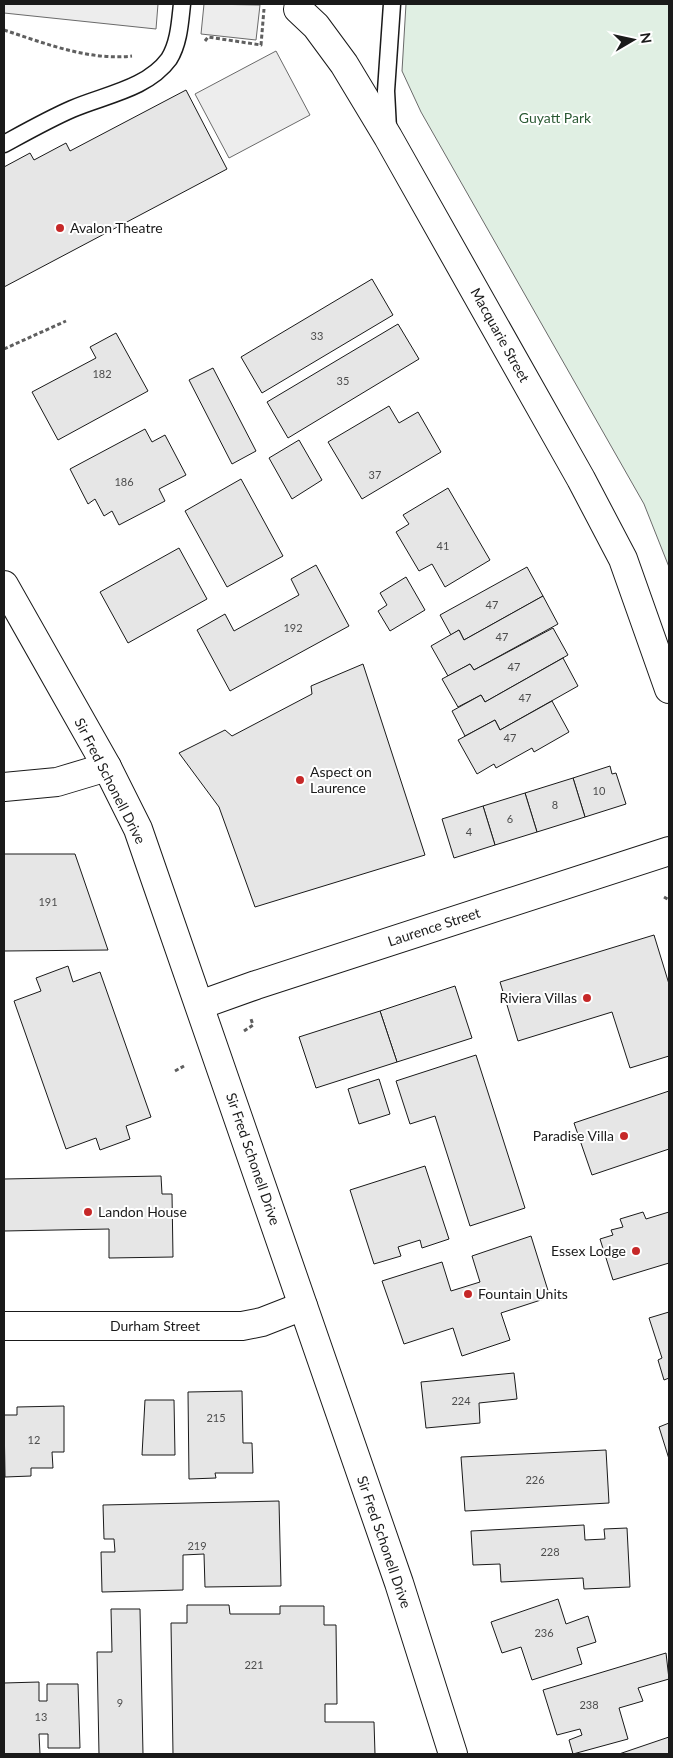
<svg xmlns="http://www.w3.org/2000/svg" width="673" height="1758" viewBox="0 0 673 1758" font-family="Lato,sans-serif">
<style>
.green{fill:#e0efe3;stroke:#6a6a6a}
.parking{fill:#ededed;stroke:#6a6a6a}
.building{fill:#e6e6e6;stroke:#1a1a1a}
.lines{fill:none;stroke-linecap:round;stroke-linejoin:round}
.lane-casing{stroke:#1a1a1a;stroke-width:19}
.street-casing{stroke:#1a1a1a;stroke-width:30}
.primary-casing{stroke:#1a1a1a;stroke-width:30}
.path{stroke:#5f5f5f;stroke-width:3;stroke-dasharray:4 2.5;stroke-linecap:butt}
.lane{stroke:#fff;stroke-width:16}
.street{stroke:#fff;stroke-width:28}
.primary{stroke:#fff;stroke-width:28}
.poi-dot{fill:#c62828;stroke:#fff;stroke-width:2}
.labels{text-anchor:middle;stroke-width:4;stroke-linejoin:round;paint-order:stroke}
.number-label{font-size:11px;fill:#4d4d4d}
.park-label{font-size:14px;fill:#2b5a34;stroke:#fff}
.poi-label{font-size:14px;fill:#1a1a1a;stroke:#fff;text-anchor:start}
.street-label{font-size:14px;fill:#1a1a1a;stroke:#fff}
</style>
<rect width="100%" height="100%" fill="#fff"/>
<!-- green -->
<path class="green" d="M406,4h263v563l-25,-63 -223,-392 -19,-41z"/>
<!-- parking -->
<g class="parking">
<path d="M4,4h154l-2,25 -152,-16z"/>
<path d="M204,4l56,1 -4,35 -55,-6z"/>
<path d="M276,51l34,64 -81,43 -34,-64z"/>
</g>
<!-- building -->
<g class="building">
<path d="M186,90l41,79 -223,118v-120l26,-14 4,7 32,-17 4,8z"/>
<path d="M372,279l21,36 -131,78 -21,-36z"/>
<path d="M398,324l21,35 -131,79 -21,-36z"/>
<path d="M116,333l32,58 -90,49 -26,-48 64,-34 -6,-11z"/>
<path d="M213,368l43,83 -24,13 -43,-84z"/>
<path d="M389,406l10,17 19,-11 23,40 -79,47 -34,-57z"/>
<path d="M145,429l7,13 13,-7 21,40 -27,14 6,12 -46,24 -7,-14 -8,5 -9,-17 -7,5 -18,-35z"/>
<path d="M299,440l23,40 -30,19 -23,-41z"/>
<path d="M241,479l42,77 -56,31 -42,-76z"/>
<path d="M448,488l42,72 -45,27 -13,-23 -13,7 -23,-39 13,-8 -6,-9z"/>
<path d="M179,548l28,51 -79,44 -28,-51z"/>
<path d="M316,565l33,61 -119,65 -33,-61 28,-16 9,17 65,-36 -8,-16z"/>
<path d="M527,567l16,29 -79,44 -5,-10 -8,5 -11,-20z"/>
<path d="M406,577l19,33 -35,21 -12,-20 9,-6 -7,-12z"/>
<path d="M543,596l15,28 -84,46 -4,-6 -22,12 -17,-30 28,-16 5,10z"/>
<path d="M553,628l15,27 -83,47 -4,-7 -23,12 -16,-28 28,-15 4,6z"/>
<path d="M563,658l15,28 -78,44 -5,-10 -30,16 -13,-25 29,-16 4,7z"/>
<path d="M363,664l62,191 -170,52 -36,-100 -40,-54 46,-23 7,6 80,-42 -1,-8z"/>
<path d="M552,701l17,31 -35,20 -2,-4 -36,20 -2,-4 -17,10 -19,-34 37,-20 5,10z"/>
<path d="M610,766l2,8 4,-1 10,31 -41,13 -12,-39z"/>
<path d="M573,778l12,39 -48,15 -12,-39z"/>
<path d="M525,793l12,39 -42,13 -12,-39z"/>
<path d="M483,806l12,39 -41,13 -12,-39z"/>
<path d="M4,854h71l33,96 -104,1z"/>
<path d="M654,935l15,49v72l-39,12 -18,-56 -94,29 -18,-59z"/>
<path d="M68,966l5,16 27,-10 51,145 -25,9 4,13 -30,11 -4,-12 -30,11 -52,-148 27,-10 -5,-13z"/>
<path d="M455,986l17,52 -75,24 -17,-51z"/>
<path d="M380,1011l17,51 -81,26 -17,-51z"/>
<path d="M476,1055l49,153 -55,18 -35,-110 -25,8 -14,-43z"/>
<path d="M379,1079l11,35 -31,10 -11,-35z"/>
<path d="M669,1091v58l-77,26 -18,-52z"/>
<path d="M425,1166l24,73 -27,9 -2,-8 -22,7 3,9 -27,8 -24,-74z"/>
<path d="M161,1176l1,18h10l1,63 -64,1v-29l-105,2v-52z"/>
<path d="M643,1212l3,7 23,-7v51l-56,17 -13,-41 13,-4 -2,-5 12,-3 -3,-8z"/>
<path d="M531,1236l19,61 -49,16 9,27 -48,16 -9,-28 -49,16 -22,-63 60,-19 9,29 29,-9 -8,-26z"/>
<path d="M669,1312v66l-5,2 -6,-20 4,-2 -13,-40z"/>
<path d="M514,1373l3,26 -38,4 1,20 -54,5 -5,-46z"/>
<path d="M242,1391l1,52h9l1,30h-38l1,5 -27,1 -1,-87z"/>
<path d="M145,1400h29l1,55h-33z"/>
<path d="M64,1406v46h-12l1,16h-22v8l-26,1 -1,-62h13v-8z"/>
<path d="M669,1423v36l-10,-32z"/>
<path d="M606,1450l3,53 -144,8 -4,-54z"/>
<path d="M279,1501l2,85 -76,1 -1,-33 -21,1v35l-81,2 -1,-40h14l-1,-13h-10l-1,-34z"/>
<path d="M584,1525l1,15 20,-1 -1,-10 23,-1 3,59 -46,2 -1,-11 -82,4 -1,-18 -27,1 -2,-34z"/>
<path d="M558,1599l8,25 22,-8 8,26 -19,6 5,16 -50,16 -11,-33 -19,6 -11,-31z"/>
<path d="M187,1605h42l1,9h50v-8h44v19h12l1,79h-12v18h49l1,32h-202l-2,-131h16z"/>
<path d="M111,1609h29l3,145h-44l-2,-102h15z"/>
<path d="M666,1653l3,26 -31,9 5,13 -24,7 9,31 -55,15 -4,-14 13,-5 -2,-6 -23,6 -14,-45z"/>
<path d="M39,1682v19h8v-17h31l2,64h-32v-14h-9l1,20h-36v-71z"/>
<path d="M669,1737v17h-50z"/>
</g>
<g class="lines">
<defs>
<g id="lane">
<path d="M388,129l-2,-38 6,-87"/>
<path d="M4,144c22,-12 45,-25 68,-35 32,-14 75,-20 97,-50 10,-16 11,-37 13,-55"/>
</g>
<g id="street">
<path d="M298,9l18,17 28,38 44,73 193,342 42,80 46,130"/>
<path d="M4,787l53,-5 50,-15"/>
<path d="M200,1005l56,-20 413,-134"/>
<path d="M4,1326h238l20,-4 41,-16"/>
</g>
<path id="primary" d="M4,585l103,182 31,62 261,754 54,171"/>
</defs>
<!-- lane casing -->
<use href="#lane" class="lane-casing"/>
<!-- street casing -->
<use href="#street" class="street-casing"/>
<!-- primary casing -->
<use href="#primary" class="primary-casing"/>
<!-- path -->
<g class="path">
<path d="M4,30c40,13 85,31 128,26"/>
<path d="M205,41l3,-4 53,8 3,-36"/>
<path d="M4,349l62,-28"/>
<path d="M664,897l5,3"/>
<path d="M244,1031l9,-6 -2,-6"/>
<path d="M175,1071l9,-5"/>
</g>
<!-- lane -->
<use href="#lane" class="lane"/>
<!-- street -->
<use href="#street" class="street"/>
<!-- primary -->
<use href="#primary" class="primary"/>
</g>
<!-- markers -->
<g class="poi-dot">
<circle cx="60" cy="228" r="5"/>
<circle cx="300" cy="780" r="5"/>
<circle cx="587" cy="998" r="5"/>
<circle cx="624" cy="1136" r="5"/>
<circle cx="88" cy="1212" r="5"/>
<circle cx="636" cy="1251" r="5"/>
<circle cx="468" cy="1294" r="5"/>
</g>
<g class="labels">
<!-- number labels -->
<g class="number-label">
<text x="317" y="340">33</text>
<text x="102" y="378">182</text>
<text x="343" y="385">35</text>
<text x="375" y="479">37</text>
<text x="124" y="486">186</text>
<text x="443" y="550">41</text>
<text x="492" y="609">47</text>
<text x="293" y="632">192</text>
<text x="502" y="641">47</text>
<text x="514" y="671">47</text>
<text x="525" y="702">47</text>
<text x="510" y="742">47</text>
<text x="599" y="795">10</text>
<text x="555" y="809">8</text>
<text x="510" y="823">6</text>
<text x="469" y="836">4</text>
<text x="48" y="906">191</text>
<text x="461" y="1405">224</text>
<text x="216" y="1422">215</text>
<text x="34" y="1444">12</text>
<text x="535" y="1484">226</text>
<text x="197" y="1550">219</text>
<text x="550" y="1556">228</text>
<text x="544" y="1637">236</text>
<text x="254" y="1669">221</text>
<text x="120" y="1707">9</text>
<text x="589" y="1709">238</text>
<text x="41" y="1721">13</text>
</g>
<!-- park labels -->
<g class="park-label">
<text x="555" y="123">Guyatt Park</text>
</g>
<!-- poi labels -->
<g class="poi-label">
<text x="70" y="233">Avalon Theatre</text>
<text x="310" y="777">Aspect on<tspan x="310" dy="16">Laurence</tspan></text>
<text x="577" y="1003" text-anchor="end">Riviera Villas</text>
<text x="614" y="1141" text-anchor="end">Paradise Villa</text>
<text x="98" y="1217">Landon House</text>
<text x="626" y="1256" text-anchor="end">Essex Lodge</text>
<text x="478" y="1299">Fountain Units</text>
</g>
<!-- street labels -->
<g class="street-label">
<text transform="translate(500 335) rotate(61)" y="5">Macquarie Street</text>
<text transform="translate(110 781) rotate(63)" y="5">Sir Fred Schonell Drive</text>
<text transform="translate(434 927) rotate(-18)" y="5">Laurence Street</text>
<text transform="translate(253 1159) rotate(71)" y="5">Sir Fred Schonell Drive</text>
<text x="155" y="1331">Durham Street</text>
<text transform="translate(384 1542) rotate(71)" y="5">Sir Fred Schonell Drive</text>
</g>
</g>
<!-- border -->
<rect width="673" height="1758" fill="none" stroke="#1a1a1a" stroke-width="10"/>
<!-- north arrow -->
<g transform="translate(633 40) rotate(81)" stroke="#ffffff" stroke-width="4" paint-order="stroke">
<path d="M0-4L9 19L0 12L-9 19Z" fill="#1a1a1a"/>
<text y="-8" font-size="14" font-weight="bold" text-anchor="middle" fill="#1a1a1a">N</text>
</g>
</svg>
